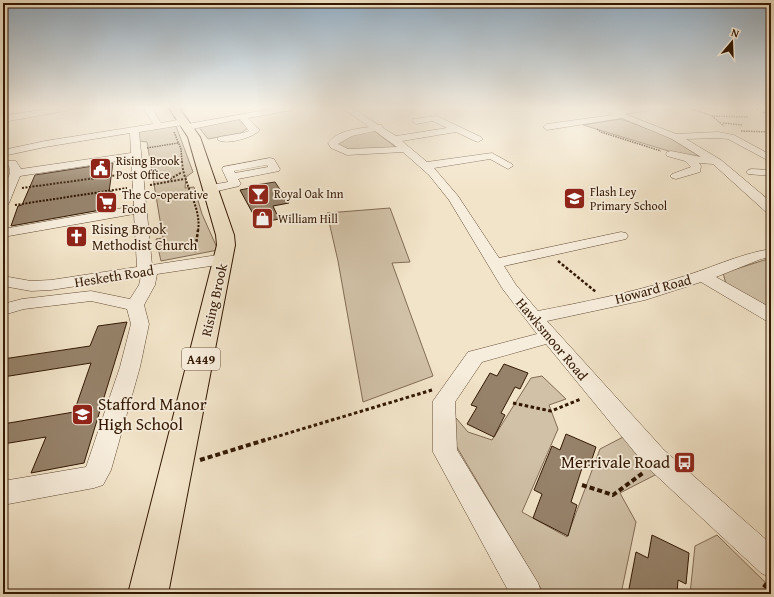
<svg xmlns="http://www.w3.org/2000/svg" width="774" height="597" viewBox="0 0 774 597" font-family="'Gentium Book Plus',serif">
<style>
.green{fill:#d1c1a7;stroke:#826c55}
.building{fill:#96826a;stroke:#321803}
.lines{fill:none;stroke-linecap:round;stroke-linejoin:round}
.minor-casing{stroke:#624b34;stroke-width:1}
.highway-casing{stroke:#321803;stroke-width:2}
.path-far4{stroke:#321803;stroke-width:1.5;stroke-dasharray:1.5 1;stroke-linecap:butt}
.path-far3{stroke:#321803;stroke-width:2;stroke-dasharray:2 1.5;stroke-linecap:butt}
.path-far2{stroke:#321803;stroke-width:2.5;stroke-dasharray:3 2;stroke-linecap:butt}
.path-far1{stroke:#321803;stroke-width:3;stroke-dasharray:3.5 2.5;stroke-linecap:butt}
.path{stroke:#321803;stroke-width:4;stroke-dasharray:5 3;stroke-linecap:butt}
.minor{fill:#f7eddc;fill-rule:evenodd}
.highway{fill:#f2e4c9;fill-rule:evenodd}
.rail{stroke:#321803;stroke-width:1.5;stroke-dasharray:4 4;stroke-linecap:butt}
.labels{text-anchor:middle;stroke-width:3.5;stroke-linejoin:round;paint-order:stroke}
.far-poi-label{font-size:12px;fill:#321803;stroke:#f7eddc;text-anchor:start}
.shield{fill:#f7eddc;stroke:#6d5844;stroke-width:1}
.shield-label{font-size:13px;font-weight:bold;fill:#321803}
.poi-label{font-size:14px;fill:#321803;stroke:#f7eddc;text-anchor:start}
.street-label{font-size:14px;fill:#321803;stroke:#f7eddc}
.near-poi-label{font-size:17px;fill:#321803;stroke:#f7eddc;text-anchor:start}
</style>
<rect width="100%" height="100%" fill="#f2e4c9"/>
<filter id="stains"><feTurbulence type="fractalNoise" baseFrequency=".005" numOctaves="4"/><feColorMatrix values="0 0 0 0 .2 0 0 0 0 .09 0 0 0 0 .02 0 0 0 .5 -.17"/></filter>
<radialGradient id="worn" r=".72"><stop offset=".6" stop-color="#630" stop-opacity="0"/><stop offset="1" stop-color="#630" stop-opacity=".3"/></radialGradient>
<!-- green -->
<g class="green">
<path d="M237,119l11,9 -7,5 -33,6 -10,-13z"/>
<path d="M621,119l46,17 32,20h-14l-102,-31z"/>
<path d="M176,126l17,46 -7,5 -1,11 9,-1 8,27 16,36 -57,11 -5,-22 7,-1 -16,-96 -8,-1v-10z"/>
<path d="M373,130l24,18 -53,2 -8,-8 9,-5z"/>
<path d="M390,208l20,54 -18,1 41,113 -70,26 -25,-141 -11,-48z"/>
<path d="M771,258v53l-45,-27 -3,-11z"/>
<path d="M542,376l24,23 -17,6 9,24 -36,83 45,25 33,-88 25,-13 32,38 -37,19 16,29 -15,72h-77l-92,-155 4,-21 12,14 24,8 39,-62z"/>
<path d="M717,535l54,53v6h-81l5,-48z"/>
</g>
<!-- building -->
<g class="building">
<path d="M113,163l-4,29 3,-1v17l-101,18 7,-20 4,-1 13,-30z"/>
<path d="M275,182l14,21 -16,3 6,13 -21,4 -18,-33 10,-2 -1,-2z"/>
<path d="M127,322l-43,141 -53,10 15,-36 -43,7v-20l71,-12 17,-49 -88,14v-18l87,-13 8,-20z"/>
<path d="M504,364l24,9 -8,16 -5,-2 -14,26 4,2 -11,22 -27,-13 10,-17 -6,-2 19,-32 7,3z"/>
<path d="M566,434l30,13 -7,21 -6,-3 -12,37 6,3 -9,31 -35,-18 9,-24 -8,-4 18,-44 8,4z"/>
<path d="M652,535l37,18 -3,31 -8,-4 -1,14h-49l8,-42 12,6z"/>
</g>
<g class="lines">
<defs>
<g id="minor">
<path d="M55,108h19l-4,2 -67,12v-6z"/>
<path d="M144,108h8l9,15 22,-4 4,3 -4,3 -44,7 13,133 72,-11 5,2 3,3 -3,3 -5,2 -67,10 -2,11 -11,20 5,19 -9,43 -29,103 -8,15 -9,3 -91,17v-24l83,-14 34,-100 11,-43 -4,-15 -36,-8 -67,8 -21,6v-11l19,-5 69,-8 39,8 9,-14 2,-9 -90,14 -20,1 -28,-5v-10l28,5 20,-1 86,-13 -3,-53 -131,23v-8l131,-23 -3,-47 -111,17 -11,27 -2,3 -4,1c0,-6 -1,-12 0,-17 2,-12 12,-15 4,-27l1,-2h8l5,8 110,-16 -1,-20 -85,14 -42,9v-6l42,-9 108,-17z"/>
<path d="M276,108h20l-4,2 -44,8 12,12c-7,8 -36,16 -43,9l2,-2 24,-4 6,-2 -9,-12 -52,11 -4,-3 4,-3z"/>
<path d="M343,108h10l25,17h4l1,3 13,8 51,-8 -14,-7 -17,3 -4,-3 1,-2 24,-3 44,21 2,2 -5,3 -3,-1 -19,-9 -54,9 25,21 65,-9 20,11 1,2 -5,3 -18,-10 -56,9 24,28 41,62 122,-26 5,1 2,3 -2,3 -122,27 12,19 22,26c46,-9 92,-18 137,-32 32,-9 63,-25 96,-30v8l-10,2 -45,18 55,31v14l-6,-2 -64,-38 -56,18 -98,21 117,129 107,94v34l-10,-5 -115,-107 -100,-122 -64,18 -27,40 2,48 81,133 4,11h-32l-77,-142v-51l35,-49 69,-18 -35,-46 -53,-88 -20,-25 -26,-23 -56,3 -16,-7 -3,-5c9,-12 27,-14 41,-16zM375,131l22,16 -49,2 -10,-5 14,-8z"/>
<path d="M600,108h11l5,2 14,-2h24l-4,2 -25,4 51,20 42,-2 16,3 37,20v7l-43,-23 -10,-1 -32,1 35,21 50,42v11l-5,-1 -53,-48 -14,-1 2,3 -1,6 -24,7 -4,-1 -2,-2 2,-2 19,-7 -6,-6 -18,-5 -1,-2 1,-2 4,-1 30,6 -29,-18 -50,-21 -75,12 -4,-3 4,-3 66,-9z"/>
<path d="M270,158l4,1 6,10 -1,2 -41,8 3,5 -2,2 -4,1 -26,6 -4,-1 -2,-3 2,-3 23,-4 -6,-13 1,-2zM267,165l1,2 -33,6 -1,-2z"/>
<path d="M752,169l19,1v6l-23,-2 -2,-2 2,-2z"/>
</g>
<path id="highway" d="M169,108h10l21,29 34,98 1,10 -67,349h-40l89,-349 -1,-10 -28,-98z"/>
</defs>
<!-- minor casing -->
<use href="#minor" class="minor-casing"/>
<!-- highway casing -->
<use href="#highway" class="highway-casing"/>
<!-- path-far4 -->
<g class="path-far4">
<path d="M690,108l22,8 36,1"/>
<path d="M693,108l24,1"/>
<path d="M712,116l12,10"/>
<path d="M723,123l20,2"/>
<path d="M597,129l4,3 60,19"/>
<path d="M741,131l30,1"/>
<path d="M174,132l7,17 1,13"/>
<path d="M147,148l31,-5"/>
</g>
<!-- path-far3 -->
<g class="path-far3">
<path d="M182,161c1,24 20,46 16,70"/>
<path d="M167,181l15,-9"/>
<path d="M150,185l34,-6"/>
<path d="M22,188l104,-14"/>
<path d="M15,205l112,-17"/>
</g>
<!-- path-far2 -->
<g class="path-far2">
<path d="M195,252l3,-22"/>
<path d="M558,261l38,31"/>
</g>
<!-- path-far1 -->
<g class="path-far1">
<path d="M513,403l38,8 30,-12"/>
<path d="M262,441l170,-51"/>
</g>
<!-- path -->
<g class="path">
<path d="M200,460l65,-20"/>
<path d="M582,485l31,10 30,-22"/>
<path d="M759,594l8,-11"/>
</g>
<!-- minor -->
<use href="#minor" class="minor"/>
<!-- highway -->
<use href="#highway" class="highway"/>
<!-- rail -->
<path class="rail" d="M755,108l16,8"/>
</g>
<!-- sky -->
<linearGradient id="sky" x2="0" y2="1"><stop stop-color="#92acc1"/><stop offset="0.56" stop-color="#f9f3e7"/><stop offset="1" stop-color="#f9f3e7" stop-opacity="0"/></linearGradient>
<rect width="774" height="192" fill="url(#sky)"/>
<!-- icons -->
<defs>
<symbol id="civic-square" viewBox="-11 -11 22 22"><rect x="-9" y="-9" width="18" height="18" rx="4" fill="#8f2418" stroke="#f7eddc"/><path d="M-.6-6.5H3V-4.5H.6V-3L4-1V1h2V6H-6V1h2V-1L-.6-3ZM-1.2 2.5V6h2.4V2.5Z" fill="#fff"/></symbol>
<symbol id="bar-square" viewBox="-11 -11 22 22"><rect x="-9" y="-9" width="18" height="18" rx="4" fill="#8f2418" stroke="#f7eddc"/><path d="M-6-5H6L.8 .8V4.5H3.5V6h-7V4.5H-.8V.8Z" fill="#fff"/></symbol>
<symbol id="school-square" viewBox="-11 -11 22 22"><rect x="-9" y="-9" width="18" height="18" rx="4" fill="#8f2418" stroke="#f7eddc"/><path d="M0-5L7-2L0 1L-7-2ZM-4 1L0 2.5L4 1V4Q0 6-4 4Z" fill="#fff"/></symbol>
<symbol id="supermarket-square" viewBox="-11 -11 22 22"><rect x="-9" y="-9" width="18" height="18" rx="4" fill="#8f2418" stroke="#f7eddc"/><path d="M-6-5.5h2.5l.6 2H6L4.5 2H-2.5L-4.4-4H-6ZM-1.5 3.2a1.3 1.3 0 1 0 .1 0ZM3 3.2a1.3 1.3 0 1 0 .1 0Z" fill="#fff"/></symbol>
<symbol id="shop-square" viewBox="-11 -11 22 22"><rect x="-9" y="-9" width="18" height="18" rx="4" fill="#8f2418" stroke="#f7eddc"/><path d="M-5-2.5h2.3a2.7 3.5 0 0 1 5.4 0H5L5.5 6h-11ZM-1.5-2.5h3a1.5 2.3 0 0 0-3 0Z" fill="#fff"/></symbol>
<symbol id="church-square" viewBox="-11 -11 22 22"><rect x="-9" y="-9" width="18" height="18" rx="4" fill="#8f2418" stroke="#f7eddc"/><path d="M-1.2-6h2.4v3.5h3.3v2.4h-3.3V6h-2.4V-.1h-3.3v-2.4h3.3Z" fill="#fff"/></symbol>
<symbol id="bus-square" viewBox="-11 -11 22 22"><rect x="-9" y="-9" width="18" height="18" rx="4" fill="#8f2418" stroke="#f7eddc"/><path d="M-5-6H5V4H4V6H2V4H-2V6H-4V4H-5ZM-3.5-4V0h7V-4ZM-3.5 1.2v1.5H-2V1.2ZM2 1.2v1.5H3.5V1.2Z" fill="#fff"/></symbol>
</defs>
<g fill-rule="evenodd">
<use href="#civic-square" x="88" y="156" width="25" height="25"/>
<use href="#bar-square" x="246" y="182" width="25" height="25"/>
<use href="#school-square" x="562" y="186" width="25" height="25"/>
<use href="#supermarket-square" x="94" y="190" width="25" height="25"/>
<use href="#shop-square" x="250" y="206" width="25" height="25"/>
<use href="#church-square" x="64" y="224" width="25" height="25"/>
<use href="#school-square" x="70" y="402" width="25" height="25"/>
<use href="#bus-square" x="672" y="450" width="25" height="25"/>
</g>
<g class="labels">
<!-- far-poi labels -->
<g class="far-poi-label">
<text x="116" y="165">Rising Brook<tspan x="116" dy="14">Post Office</tspan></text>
<text x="590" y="196">Flash Ley<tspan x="590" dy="14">Primary School</tspan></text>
<text x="274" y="198">Royal Oak Inn</text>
<text x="122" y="199">The Co-operative<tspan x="122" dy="14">Food</tspan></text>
<text x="278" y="223">William Hill</text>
</g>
<!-- shield labels -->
<rect class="shield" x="182" y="348" width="38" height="22" rx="3"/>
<g class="shield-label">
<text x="201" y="364">A449</text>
</g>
<!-- poi labels -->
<g class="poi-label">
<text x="92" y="234">Rising Brook<tspan x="92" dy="16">Methodist Church</tspan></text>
</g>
<!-- street labels -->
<g class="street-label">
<text transform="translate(114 276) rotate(-9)" y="5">Hesketh Road</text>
<text transform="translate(653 289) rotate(-15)" y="5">Howard Road</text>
<text transform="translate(214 300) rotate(-77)" y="5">Rising Brook</text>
<text transform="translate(552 339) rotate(50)" y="5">Hawksmoor Road</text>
</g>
<!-- near-poi labels -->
<g class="near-poi-label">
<text x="98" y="410">Stafford Manor<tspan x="98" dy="20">High School</tspan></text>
<text x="670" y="468" text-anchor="end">Merrivale Road</text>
</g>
</g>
<!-- margin -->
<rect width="774" height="597" fill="none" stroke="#f2e4c9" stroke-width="16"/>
<rect x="4" y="4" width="766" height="589" fill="none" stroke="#321803" stroke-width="2"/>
<rect x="8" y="8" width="758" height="581" fill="none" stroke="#321803"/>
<!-- north arrow -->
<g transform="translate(732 42) rotate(19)" stroke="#f7eddc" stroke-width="3" paint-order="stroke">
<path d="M0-3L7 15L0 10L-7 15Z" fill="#321803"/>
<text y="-6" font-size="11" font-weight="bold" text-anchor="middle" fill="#321803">N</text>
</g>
<rect width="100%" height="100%" filter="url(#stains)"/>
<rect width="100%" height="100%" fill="url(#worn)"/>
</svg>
